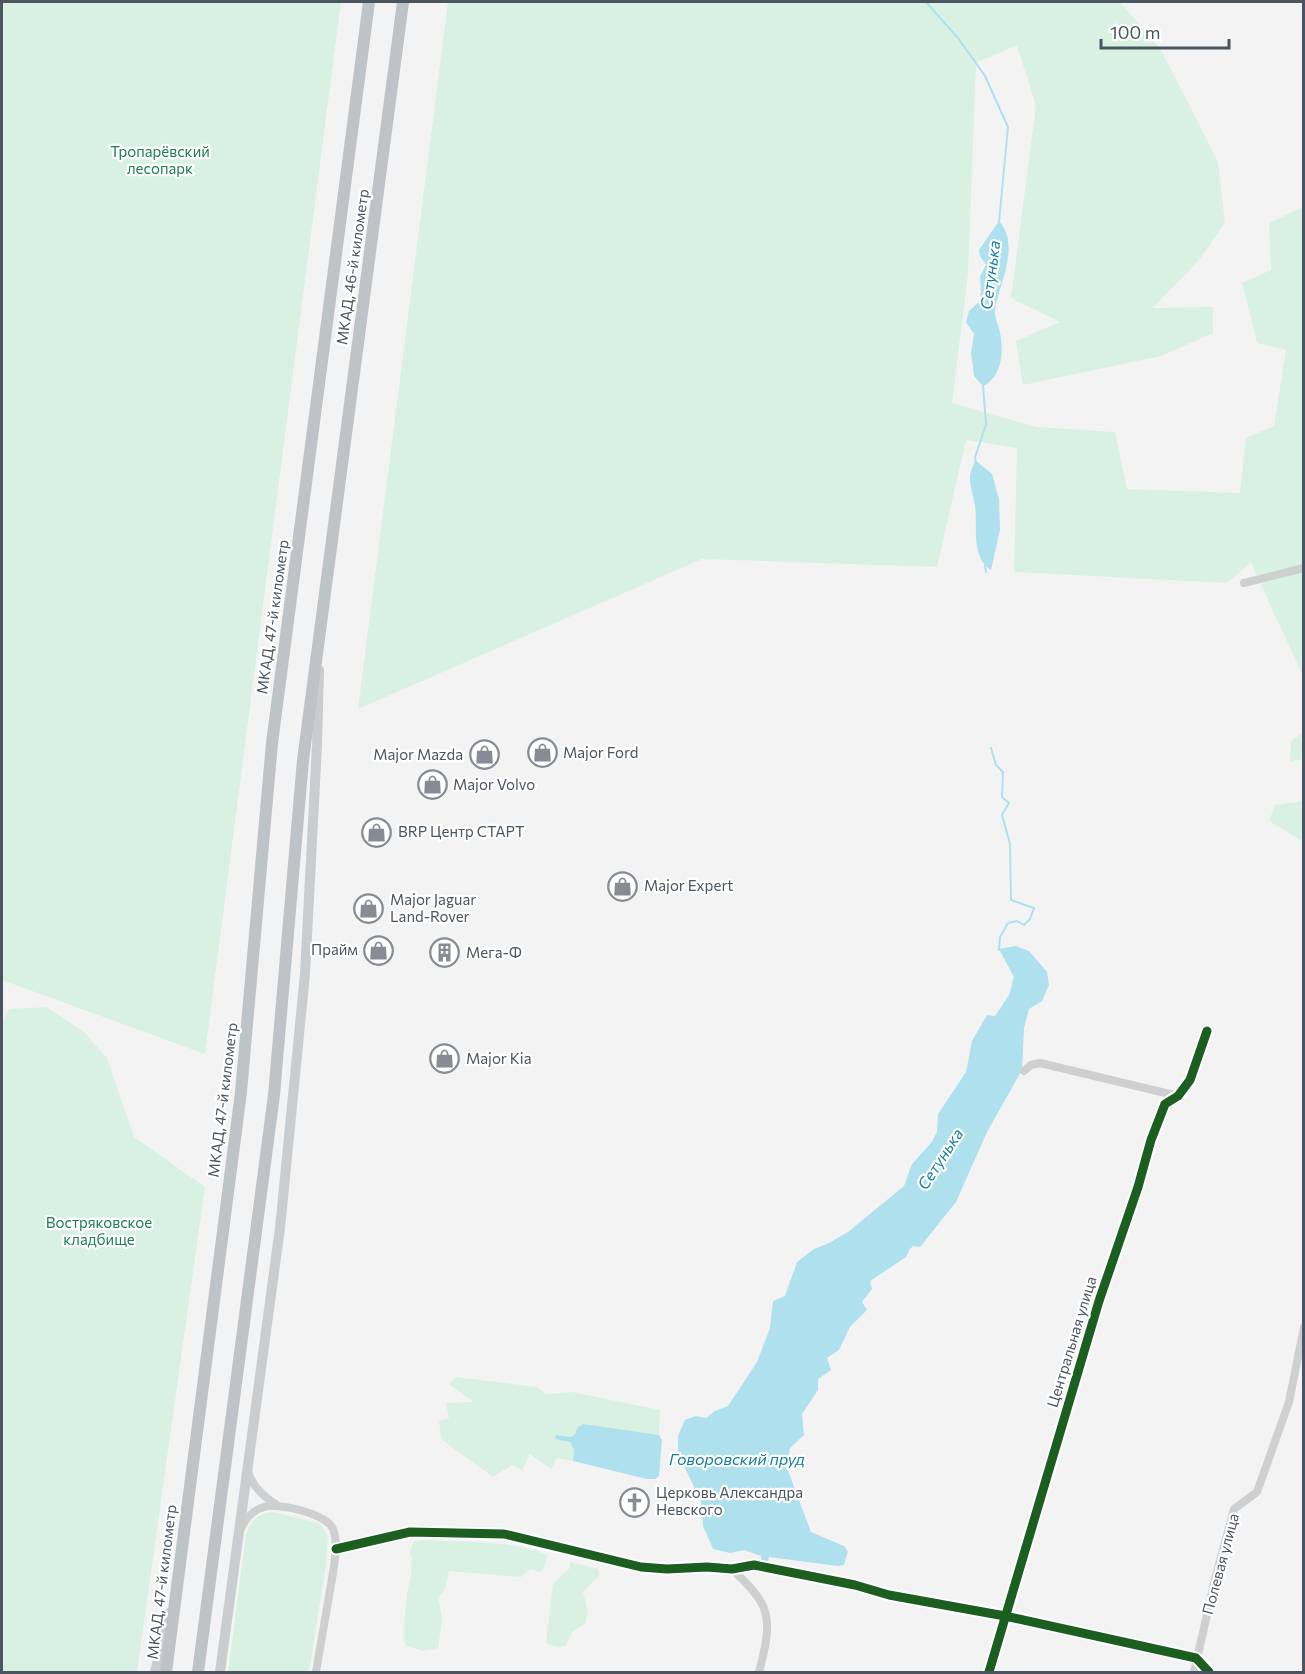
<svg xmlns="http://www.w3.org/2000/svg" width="1305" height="1674" viewBox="0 0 1305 1674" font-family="Commissioner,sans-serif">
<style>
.green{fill:#d9f1e2}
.water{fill:#afe0ed}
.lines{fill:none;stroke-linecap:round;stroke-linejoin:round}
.stream{stroke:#afe0ed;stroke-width:2}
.minor{stroke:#cdcfd1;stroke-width:8}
.major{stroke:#c9cdcf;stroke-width:10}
.highway{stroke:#bec3c8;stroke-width:12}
.cycleway-casing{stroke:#fff;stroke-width:13}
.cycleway{stroke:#1b5e20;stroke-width:9}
.labels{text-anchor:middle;stroke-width:4.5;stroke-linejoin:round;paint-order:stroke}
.park-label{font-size:15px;fill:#1b814e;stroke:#fff}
.street-label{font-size:15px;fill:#4a555f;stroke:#fff}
.poi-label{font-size:15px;fill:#4a555f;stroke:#fff;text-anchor:start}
.water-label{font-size:16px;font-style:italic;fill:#117f9c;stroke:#fff}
</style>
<rect width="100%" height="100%" fill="#f3f3f3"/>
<!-- green -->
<g class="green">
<path d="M2,2h339l-136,1052 -203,-74z"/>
<path d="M448,2h672l40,46 58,114 7,61 -26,37 -46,48 60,-1v26l-52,23 -138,29 -7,-44 44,-19 -49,-24 25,-192 -19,-61 -41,18 -8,211 -16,129 84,24 79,5 12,57 113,4 6,-55 28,-12 12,-76 -29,-7 -15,-60 29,-13 -2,-47 34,-16v469l-52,-113 -25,20 -212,-11 3,-124 -51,-8 -29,127 -235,-8 -344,150z"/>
<path d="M1303,733v26l-13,3 1,-21z"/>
<path d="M1303,801h1l-1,41 -34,-21 6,-16z"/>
<path d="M46,1007l37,24 24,27 27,79 71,50 -68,485h-135v-648l7,-15z"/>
<path d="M456,1377l81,10 8,7 27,-2 88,18 -1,25 -76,-10 -12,12 -14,-2 -2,3 15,4 4,8 -1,11 -16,-3 -6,11 -21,-15 -8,16 -10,-5 -19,12 -52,-38 -2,-18 10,-3 -3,-15 27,-1 -24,-18z"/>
<path d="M273,1512l43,10 6,4 6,10 -2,29 -17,107h-81l18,-138c5,-13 12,-21 27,-22z"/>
<path d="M423,1540c33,2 94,0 124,15l-1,9 -4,7 -5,1 -4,-3 -4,1 -8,7 -72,-6 -5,21 -4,3 -1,5 3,19 -4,30 -15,2 -17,-5 -2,-9v-11l3,-33 4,-18 1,-13 -2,-10 3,-10z"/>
<path d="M570,1562l28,7 1,6 -16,17 5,20 -3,12 -13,8 -6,14 -9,1 -11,-4 7,-59 17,-16z"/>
</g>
<!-- water -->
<g class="water">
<path d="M999,221c22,25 0,62 -4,89 -1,7 4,16 5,23 4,18 2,44 -17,53l-9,-10 -3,-23 3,-19 -8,-12 3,-11 10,-9 2,-10 -1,-16 6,-11 -6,-9 -1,-6z"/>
<path d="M975,460l17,14 7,25 1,31 -9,40c-21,-15 -13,-43 -16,-65 -2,-9 -5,-19 -5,-28 0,-5 4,-12 5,-17z"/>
<path d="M1015,946l14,5 18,21 2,13 -7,16 -13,8 -5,19 -2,42 -35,62 -31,70 -36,45 -7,-1 -3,3 -4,8 -36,24 2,8 -10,13 5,8 -17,17 -11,23 -12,8 4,12 -13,9v11l-16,24 2,21 -14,13 -3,20 24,64 33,14 4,5 -4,14 -6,1 -69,-9 -1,4 -7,1v-6l-17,-6 -14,3 -17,-4 -10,-23 -2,-25 -23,-47v-18l7,-16 11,-4 10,2 9,-7 13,-5 29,-44 13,-34 3,-27 12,-5 12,-34 17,-13 15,-6 19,-11 56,-46 8,-22 19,-21 6,-11 1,-18 28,-42 6,-31 15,-26 8,1 14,-21 5,-18 -15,-28z"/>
<path d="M583,1424l76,11 3,5 -3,36 -4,3h-8l-74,-18 1,-11 -4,-8 -15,-3 1,-4 15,2 4,-3 3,-7z"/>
</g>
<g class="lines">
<!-- stream -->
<g class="stream">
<path d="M926,2l32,36 27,38 23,51 -9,95"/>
<path d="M976,462l-1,-5 11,-32 -3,-40"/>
<path d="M985,565l1,7"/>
<path d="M991,748l5,17 7,7 -1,25 7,6 -7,12 8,29 1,56 23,8 -4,11 -6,6 -7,-4 -9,2 -8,14 -1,13"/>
</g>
<!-- minor -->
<g class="minor">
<path d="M1244,583l60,-15"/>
<path d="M1024,1071l7,-6 9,-2 138,33"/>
<path d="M248,1470c3,16 16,27 29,35"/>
<path d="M241,1529c4,-10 12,-19 23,-22 14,-5 63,7 69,22 5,12 2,26 1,38l-18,105"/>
<path d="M336,1549l74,-17 94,2 137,33 26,2 40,-2 25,2 22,-4 101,20 34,10 116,21 191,42 13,14"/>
<path d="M732,1569c10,10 25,23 31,37 9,20 1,46 -4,66"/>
<path d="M989,1672l110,-371 39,-114 13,-47 14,-36 13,-8 12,-16 17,-49"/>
<path d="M1194,1672l21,-93 19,-70 23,-17 32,-90 15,-75"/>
</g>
<!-- major -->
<g class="major">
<path d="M155,1672l14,-59"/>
<path d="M220,1672l60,-444 25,-254 12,-229 2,-75"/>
</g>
<!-- highway -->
<g class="highway">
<path d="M166,1672l75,-580 31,-349 97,-741"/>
<path d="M198,1672l76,-577 29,-335 100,-758"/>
</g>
<defs>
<g id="cycleway">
<path d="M336,1549l74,-17 94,2 137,33 26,2 40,-2 25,2 22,-4 101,20 34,10 116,21 191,42 13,14"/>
<path d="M989,1672l110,-371 39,-114 13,-47 14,-36 13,-8 12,-16 17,-49"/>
</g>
</defs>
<!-- cycleway casing -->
<use href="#cycleway" class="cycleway-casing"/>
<!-- cycleway -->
<use href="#cycleway" class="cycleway"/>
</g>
<!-- icons -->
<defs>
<symbol id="shop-ring" viewBox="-11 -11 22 22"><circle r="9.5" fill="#fff" stroke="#858c93" stroke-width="1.5"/><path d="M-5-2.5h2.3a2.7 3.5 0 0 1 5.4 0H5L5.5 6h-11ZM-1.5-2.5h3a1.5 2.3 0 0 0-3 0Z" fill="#858c93"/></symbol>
<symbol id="building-ring" viewBox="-11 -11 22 22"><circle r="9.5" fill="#fff" stroke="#858c93" stroke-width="1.5"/><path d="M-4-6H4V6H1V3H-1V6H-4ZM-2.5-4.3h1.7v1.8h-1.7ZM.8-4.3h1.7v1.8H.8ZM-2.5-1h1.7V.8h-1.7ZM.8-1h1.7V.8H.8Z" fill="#858c93"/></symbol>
<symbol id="church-ring" viewBox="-11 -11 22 22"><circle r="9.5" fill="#fff" stroke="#858c93" stroke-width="1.5"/><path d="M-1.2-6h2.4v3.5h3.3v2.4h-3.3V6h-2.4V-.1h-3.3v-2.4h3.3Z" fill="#858c93"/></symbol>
</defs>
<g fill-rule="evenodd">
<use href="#shop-ring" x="526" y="736" width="33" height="33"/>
<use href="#shop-ring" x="468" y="738" width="33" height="33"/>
<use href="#shop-ring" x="416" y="768" width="33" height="33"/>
<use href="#shop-ring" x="360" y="816" width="33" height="33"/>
<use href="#shop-ring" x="606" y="870" width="33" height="33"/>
<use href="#shop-ring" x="352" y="892" width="33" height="33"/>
<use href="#shop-ring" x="362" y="934" width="33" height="33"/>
<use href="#building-ring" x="428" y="936" width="33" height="33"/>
<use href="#shop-ring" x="428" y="1042" width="33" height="33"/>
<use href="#church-ring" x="618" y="1486" width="33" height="33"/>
</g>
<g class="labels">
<!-- park labels -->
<g class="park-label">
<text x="160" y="157">Тропарёвский<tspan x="160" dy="17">лесопарк</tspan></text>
<text x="99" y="1228">Востряковское<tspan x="99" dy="17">кладбище</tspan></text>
</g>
<!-- street labels -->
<g class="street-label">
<text transform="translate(353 267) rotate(-82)" y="5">МКАД, 46-й километр</text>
<text transform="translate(273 617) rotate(-82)" y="5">МКАД, 47-й километр</text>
<text transform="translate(223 1100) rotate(-83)" y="5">МКАД, 47-й километр</text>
<text transform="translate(1072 1342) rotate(-73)" y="5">Центральная улица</text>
<text transform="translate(1221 1564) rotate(-75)" y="5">Полевая улица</text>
<text transform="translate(162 1582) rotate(-83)" y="5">МКАД, 47-й километр</text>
</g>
<!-- poi labels -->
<g class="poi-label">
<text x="563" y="758">Major Ford</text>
<text x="463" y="760" text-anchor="end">Major Mazda</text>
<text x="453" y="790">Major Volvo</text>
<text x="398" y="837">BRP Центр СТАРТ</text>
<text x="644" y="891">Major Expert</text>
<text x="390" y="905">Major Jaguar<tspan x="390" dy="17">Land-Rover</tspan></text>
<text x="358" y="955" text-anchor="end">Прайм</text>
<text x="466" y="958">Мега-Ф</text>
<text x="466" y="1064">Major Kia</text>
<text x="656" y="1498">Церковь Александра<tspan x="656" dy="17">Невского</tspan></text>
</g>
<!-- water labels -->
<g class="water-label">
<text transform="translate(990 275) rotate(-83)" y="6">Сетунька</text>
<text transform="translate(940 1159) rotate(-57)" y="6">Сетунька</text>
<text x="737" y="1465">Говоровский пруд</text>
</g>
</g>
<!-- border -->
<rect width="1305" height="1674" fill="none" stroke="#4a555f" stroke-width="6"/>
<!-- scale -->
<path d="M1101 39v9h128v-9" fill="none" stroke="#4a555f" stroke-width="3"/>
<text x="1110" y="39" font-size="18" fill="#4a555f" stroke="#ffffff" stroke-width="4.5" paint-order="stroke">100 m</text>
</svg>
